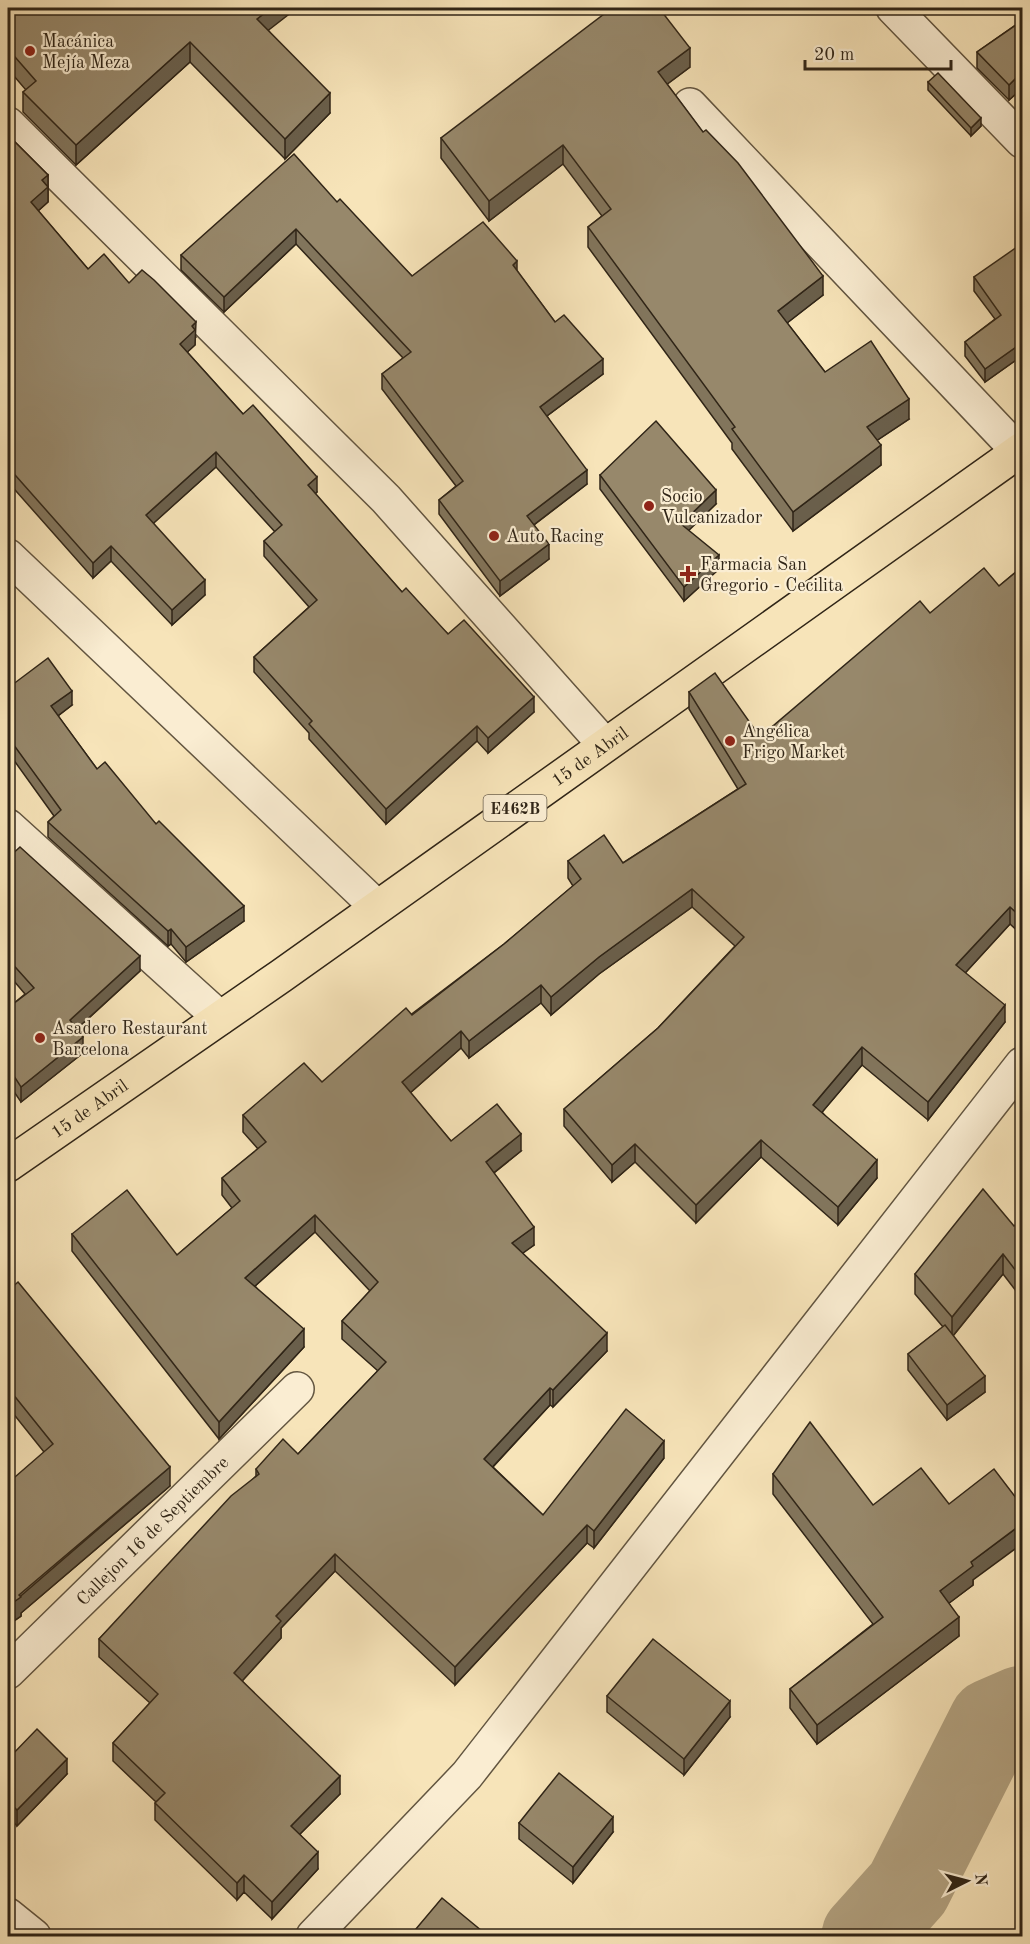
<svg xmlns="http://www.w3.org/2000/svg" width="1030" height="1944" viewBox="0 0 1030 1944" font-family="'Old Standard TT',serif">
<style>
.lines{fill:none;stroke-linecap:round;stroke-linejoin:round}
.river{stroke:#b3a382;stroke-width:87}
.minor-casing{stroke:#625540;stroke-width:36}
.primary-casing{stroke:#302517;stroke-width:36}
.minor{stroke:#faedd2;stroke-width:33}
.primary{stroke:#f7e4b9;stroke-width:33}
.wall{fill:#82755c;stroke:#302517;stroke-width:1.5}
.shaded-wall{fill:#6a5f4b;stroke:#302517;stroke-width:1.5}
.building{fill:#97886b;stroke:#302517;stroke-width:1.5}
.poi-dot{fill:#8f2418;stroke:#faedd2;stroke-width:2}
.labels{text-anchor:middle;stroke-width:4.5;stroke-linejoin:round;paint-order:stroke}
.shield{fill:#faedd2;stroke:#6d614f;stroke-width:1.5}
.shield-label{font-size:16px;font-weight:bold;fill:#302517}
.poi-label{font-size:18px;fill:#302517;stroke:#faedd2;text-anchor:start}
.street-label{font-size:18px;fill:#302517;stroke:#faedd2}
</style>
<rect width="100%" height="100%" fill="#f7e4b9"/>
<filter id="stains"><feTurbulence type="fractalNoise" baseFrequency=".00333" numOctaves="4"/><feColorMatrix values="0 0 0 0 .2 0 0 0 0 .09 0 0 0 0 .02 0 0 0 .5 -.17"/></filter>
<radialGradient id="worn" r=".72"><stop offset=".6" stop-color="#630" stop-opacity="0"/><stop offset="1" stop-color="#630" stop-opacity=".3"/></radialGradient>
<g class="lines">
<!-- river -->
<path class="river" d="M865,1936l43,-48 84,-166 30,-13"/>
<defs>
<g id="minor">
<path d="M893,8l129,133"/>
<path d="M690,105l329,347"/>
<path d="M8,124l378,375 218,245"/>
<path d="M8,556l369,351"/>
<path d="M8,826l212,192"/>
<path id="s1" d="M8,1672l289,-283"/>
<path d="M8,1915l26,21"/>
<path d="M313,1936l154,-161 555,-711"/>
</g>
<g id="primary">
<path id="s2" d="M8,1165l273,-189 741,-527"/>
</g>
</defs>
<!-- minor casing -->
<use href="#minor" class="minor-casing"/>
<!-- primary casing -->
<use href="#primary" class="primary-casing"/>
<!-- minor -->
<use href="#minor" class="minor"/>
<!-- primary -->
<use href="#primary" class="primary"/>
</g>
<!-- wall -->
<g class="wall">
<path d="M8,8l260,22 62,83 -45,46 -95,-97 -114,103 -53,-53v-20l3,-2 -18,-21z"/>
<path d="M1023,20v75l-4,-4 -10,9 -32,-32v-16z"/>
<path d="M690,67l-23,17 156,211 -36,28 38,49 84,47 -32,21 4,25 -88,66 -61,-82v-6l-144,-196v-20l14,-11 -39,-52 -74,57 -48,-63v-20z"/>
<path d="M928,82l53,44 -10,10 -43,-46z"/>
<path d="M8,135l40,40v27l-10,9 50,58 41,14 67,54 -1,1v7l-8,7 56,62 74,78 -2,2 87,98 132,120 -46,41 -11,-12 -91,83 -77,-85v-6l-55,-61v-15l55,-50 -45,-51v-15l11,-9 -59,-65 -63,56 52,72 -33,30 -61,-64 -18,17 -85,-96z"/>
<path d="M337,202l75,74 105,-5 38,51 48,52 -56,42 40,68 -53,41 15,34 -49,37 -61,-82v-14l17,-14 -74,-97v-15l21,-16 -107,-114 -72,68 -43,-42v-15z"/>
<path d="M1023,254v101l-38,27 -20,-26v-14l30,-23 -21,-28v-14z"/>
<path d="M600,475l116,29 -28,26 31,39 -35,32 -84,-112z"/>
<path d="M1023,566v370l-13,-12 -45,49 40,49 -77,98 -66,-55 -40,47 55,66 -39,47 -77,-68 -65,66 -61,-61 -23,20 -48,-56v-17l94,-81 77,-82 -43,-39 -93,67 -48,41 -10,-12 -72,55 -8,-10 -51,45 41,48 70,10 -27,22 40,72 -12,8 85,98 -54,56 -3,-2 -57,62 50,48 121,-57 -70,90 -7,-5 -132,142 -120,-114 -54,57v10l-39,43 98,113 -40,40 18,35 -46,50 -28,-27 -7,8 -82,-80v-17l1,-1 -43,-41v-18l37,-40 -51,-46v-18l157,-163v-7l42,-15 80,-83 -36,-32v-18l28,-30 -55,-59 -60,54 49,61 -85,92 -147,-188v-17l105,21 55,-47 -10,-13v-17l36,-29 -15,-17v-17l79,-33 182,-138 69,-58 -5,-8v-17l55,2 115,-74 -49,-80v-17l71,45 170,-124 69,-27z"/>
<path d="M8,688l64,17 -14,11 39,53 59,55 88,97 -58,41 -15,-18 -3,2 -120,-109v-15l6,-6 -46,-64z"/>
<path d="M8,858l132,113 -63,58 6,24 -62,49 -13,-19v-75l17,-14 -17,-20z"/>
<path d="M1023,1220v80l-20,-26 -50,62 32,56 -38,28 -39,-50v-16l35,-27 -28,-33v-20l99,-48z"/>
<path d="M8,1291l162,195 -149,127v3l-13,9 36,-173 -36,-45z"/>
<path d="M773,1474l100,31 100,75v5l-24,18 10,33 -142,108 -27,-36v-19l83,-65 -100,-130z"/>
<path d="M607,1696l123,21 -46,58 -77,-63z"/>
<path d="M8,1759l59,15 -50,52 -9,-10z"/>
<path d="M519,1823l94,9 -40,51 -54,-44z"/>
</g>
<!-- shaded-wall -->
<g class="shaded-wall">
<path d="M271,8h26l-40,31v-20z"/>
<path d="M190,42v20l-114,103v-20z"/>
<path d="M690,48v19l-32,24v-19z"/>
<path d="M1019,75v16l-10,9v-15z"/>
<path d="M330,93v20l-45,46v-20z"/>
<path d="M981,118v8l-10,10v-8z"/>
<path d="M563,145v19l-74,57v-20z"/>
<path d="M48,175v27l-17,15v-15l11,-22z"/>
<path d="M296,229v15l-72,68v-15z"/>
<path d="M517,261v14l-4,-10z"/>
<path d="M823,276v19l-45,35v-19z"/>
<path d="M196,322l-1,23 -15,14v-15l12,-18z"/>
<path d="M1023,342v13l-38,27v-13z"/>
<path d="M603,359v15l-63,47v-14z"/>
<path d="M909,399v20l-42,28v-20z"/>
<path d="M881,445v20l-88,66v-19z"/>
<path d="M216,452v15l-70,63v-15z"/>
<path d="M587,470v14l-60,46v-14z"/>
<path d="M317,477v15l-9,8v-15z"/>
<path d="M716,490v14l-35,34v-14z"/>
<path d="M549,544v15l-49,37v-15z"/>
<path d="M111,546v15l-18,17v-15z"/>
<path d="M719,555v14l-35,32v-14z"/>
<path d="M205,580v15l-33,30v-15z"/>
<path d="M72,691v14l-21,16v-15z"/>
<path d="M534,697v15l-46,41v-15z"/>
<path d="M477,726v15l-91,83v-15z"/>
<path d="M692,889v18l-93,67 -48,41v-18l48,-40z"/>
<path d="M244,906v15l-58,41v-15z"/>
<path d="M1010,907v17l-54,59v-18z"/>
<path d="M171,929v15l-3,2v-15z"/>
<path d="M140,956v15l-70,64v-15z"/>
<path d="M541,985v18l-72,55v-17z"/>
<path d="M1005,1005v17l-77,98v-18z"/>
<path d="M461,1031v17l-59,52v-18z"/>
<path d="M83,1037v16l-62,49v-15z"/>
<path d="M862,1047v18l-49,58v-18z"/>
<path d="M521,1134v17l-35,28v-17z"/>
<path d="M761,1140v17l-65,66v-18z"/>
<path d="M635,1144v18l-23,20v-17z"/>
<path d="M877,1160v18l-39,47v-18z"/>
<path d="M315,1215v17l-70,63v-17z"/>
<path d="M534,1227v18l-22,16v-18z"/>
<path d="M1003,1254v20l-51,63v-20z"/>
<path d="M304,1329v18l-85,92v-17z"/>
<path d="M607,1333v18l-54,56v-17z"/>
<path d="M985,1376v16l-38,28v-15z"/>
<path d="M550,1388v17l-66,71v-17z"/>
<path d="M664,1441v17l-70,90v-17z"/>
<path d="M170,1467v19l-149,127v3l-13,9v-18z"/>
<path d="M1023,1523v20l-50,37v5l-33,25v-19l31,-29z"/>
<path d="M587,1525v18l-132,142v-18z"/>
<path d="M335,1554v17l-54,57v10l-47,52v-17l42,-57z"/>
<path d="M959,1617v19l-142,108v-19z"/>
<path d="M730,1701v16l-46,58v-16z"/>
<path d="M67,1759v15l-50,52v-16z"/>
<path d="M340,1776v18l-49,49v-17z"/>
<path d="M613,1817v15l-40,51v-16z"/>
<path d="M318,1852v17l-46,50v-17z"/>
<path d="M244,1875v17l-7,8v-17z"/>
</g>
<!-- building -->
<g class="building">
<path d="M8,8h263l-14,11 73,74 -45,46 -95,-97 -114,103 -53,-53 13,-11 -28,-32z"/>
<path d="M612,8h47l31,40 -32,24 45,60 3,-2 32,33 85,113 -45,35 47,61 46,-31 38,58 -42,28 14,18 -88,67 -61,-83 3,-2 -147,-200 23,-18 -48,-64 -74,56 -48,-63z"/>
<path d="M1023,20v59l-4,-4 -10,10 -32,-33z"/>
<path d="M938,73l43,45 -10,10 -43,-46z"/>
<path d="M8,135l40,40 -6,5 6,7 -17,15 57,67 16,-15 25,29 13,-13 12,10 42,42 -4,4 3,4 -15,14 63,70 10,-9 64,72 -9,8 94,107 4,-4 42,46 16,-14 70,77 -46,41 -11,-12 -91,83 -77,-85 3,-3 -58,-64 63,-57 -53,-59 18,-16 -66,-73 -70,63 59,65 -33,30 -61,-64 -18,17 -85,-96z"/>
<path d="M294,154l43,48 3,-3 72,77 71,-54 34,39 -4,4 42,57 9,-7 39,44 -63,48 47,63 -60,46 22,28 -49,37 -61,-81 24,-19 -81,-107 29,-22 -115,-123 -72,68 -43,-42z"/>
<path d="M1017,247l6,7v88l-38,27 -20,-27 36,-27 -27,-38z"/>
<path d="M656,421l60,69 -35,34 38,31 -35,32 -84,-112z"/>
<path d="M1023,566v353l-13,-12 -54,58 49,40 -77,97 -66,-55 -49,58 64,55 -39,47 -77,-67 -65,65 -61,-61 -23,21 -48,-56 94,-81 86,-91 -52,-48 -93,68 -48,40 -10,-12 -72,56 -8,-10 -59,51 49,59 46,-37 24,30 -35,28 48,65 -22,16 95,90 -54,57 -3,-2 -66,71 59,56 83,-106 38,32 -70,90 -7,-6 -132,142 -120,-113 -59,62 5,5 -47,52 106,103 -49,50 27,26 -46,50 -28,-27 -7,8 -82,-80 10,-10 -52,-50 45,-49 -59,-55 132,-143 28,-22 -3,-5 27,-30 15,15 88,-92 -44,-41 36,-39 -63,-67 -70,63 59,51 -85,93 -147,-188 55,-44 50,65 63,-54 -18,-23 44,-36 -23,-27 61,-52 18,19 84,-74 6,7 92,-71 77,-65 -13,-18 36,-26 19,28 123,-79 -57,-92 26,-19 45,64 160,-136 10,12 54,-45 15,18z"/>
<path d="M48,658l24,33 -21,15 46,63 8,-7 51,62 3,-3 85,85 -58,41 -15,-18 -3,2 -120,-109 13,-12 -53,-73v-49z"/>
<path d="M20,847l120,109 -70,64 13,17 -62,50 -13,-20v-59l26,-20 -26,-29v-101z"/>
<path d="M983,1189l31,37 9,-6v60l-20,-26 -51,63 -37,-43z"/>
<path d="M18,1282l152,185 -151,128 2,2 -13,9v-123l45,-39 -45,-56v-97z"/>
<path d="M945,1325l40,51 -38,29 -39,-51z"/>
<path d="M810,1422l63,83 48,-37 28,36 45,-35 29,38v16l-52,39 2,4 -33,25 19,26 -142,108 -27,-36 93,-72 -110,-143z"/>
<path d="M653,1639l77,62 -46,58 -77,-63z"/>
<path d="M37,1729l30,30 -50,51 -9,-9v-42z"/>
<path d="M559,1773l54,44 -40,50 -54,-44z"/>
<path d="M442,1898l46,38h-78z"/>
</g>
<!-- markers -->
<g class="poi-dot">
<circle cx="30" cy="51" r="6"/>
<circle cx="649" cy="506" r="6"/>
<circle cx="494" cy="536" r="6"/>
<path d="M685 565h6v6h6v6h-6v6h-6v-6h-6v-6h6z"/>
<circle cx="730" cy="741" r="6"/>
<circle cx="40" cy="1038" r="6"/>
</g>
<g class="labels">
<!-- shield labels -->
<rect class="shield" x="483.5" y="795" width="63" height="26" rx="4.5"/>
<g class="shield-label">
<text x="515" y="814">E462B</text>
</g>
<!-- poi labels -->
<g class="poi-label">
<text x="42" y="47">Macánica<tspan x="42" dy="21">Mejía Meza</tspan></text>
<text x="661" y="502">Socio<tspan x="661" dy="21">Vulcanizador</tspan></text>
<text x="506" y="542">Auto Racing</text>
<text x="700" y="570">Farmacia San<tspan x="700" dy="21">Gregorio - Cecilita</tspan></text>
<text x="742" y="737">Angélica<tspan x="742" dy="21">Frigo Market</tspan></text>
<text x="52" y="1034">Asadero Restaurant<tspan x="52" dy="21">Barcelona</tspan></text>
</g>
<!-- street labels -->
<g class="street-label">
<text dy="6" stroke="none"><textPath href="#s2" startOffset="711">15 de Abril</textPath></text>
<text dy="6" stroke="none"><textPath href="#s2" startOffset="99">15 de Abril</textPath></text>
<text dy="6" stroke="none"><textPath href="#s1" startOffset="202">Callejon 16 de Septiembre</textPath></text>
</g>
</g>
<!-- margin -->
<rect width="1030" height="1944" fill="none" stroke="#f7e4b9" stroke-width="30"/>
<rect x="9" y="9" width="1012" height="1926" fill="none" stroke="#302517" stroke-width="3"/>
<rect x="15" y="15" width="1000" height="1914" fill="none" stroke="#302517" stroke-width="1.5"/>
<!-- north arrow -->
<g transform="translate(967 1881) rotate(84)" stroke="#faedd2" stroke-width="4.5" paint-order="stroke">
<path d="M0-4.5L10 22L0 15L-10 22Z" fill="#302517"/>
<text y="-9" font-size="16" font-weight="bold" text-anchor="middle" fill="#302517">N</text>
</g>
<!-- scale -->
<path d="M805 60v9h146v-9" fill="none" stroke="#302517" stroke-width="3"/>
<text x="814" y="60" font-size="18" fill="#302517" stroke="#faedd2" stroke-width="4.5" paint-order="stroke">20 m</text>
<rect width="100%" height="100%" filter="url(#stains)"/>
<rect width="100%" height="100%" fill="url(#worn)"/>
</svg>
